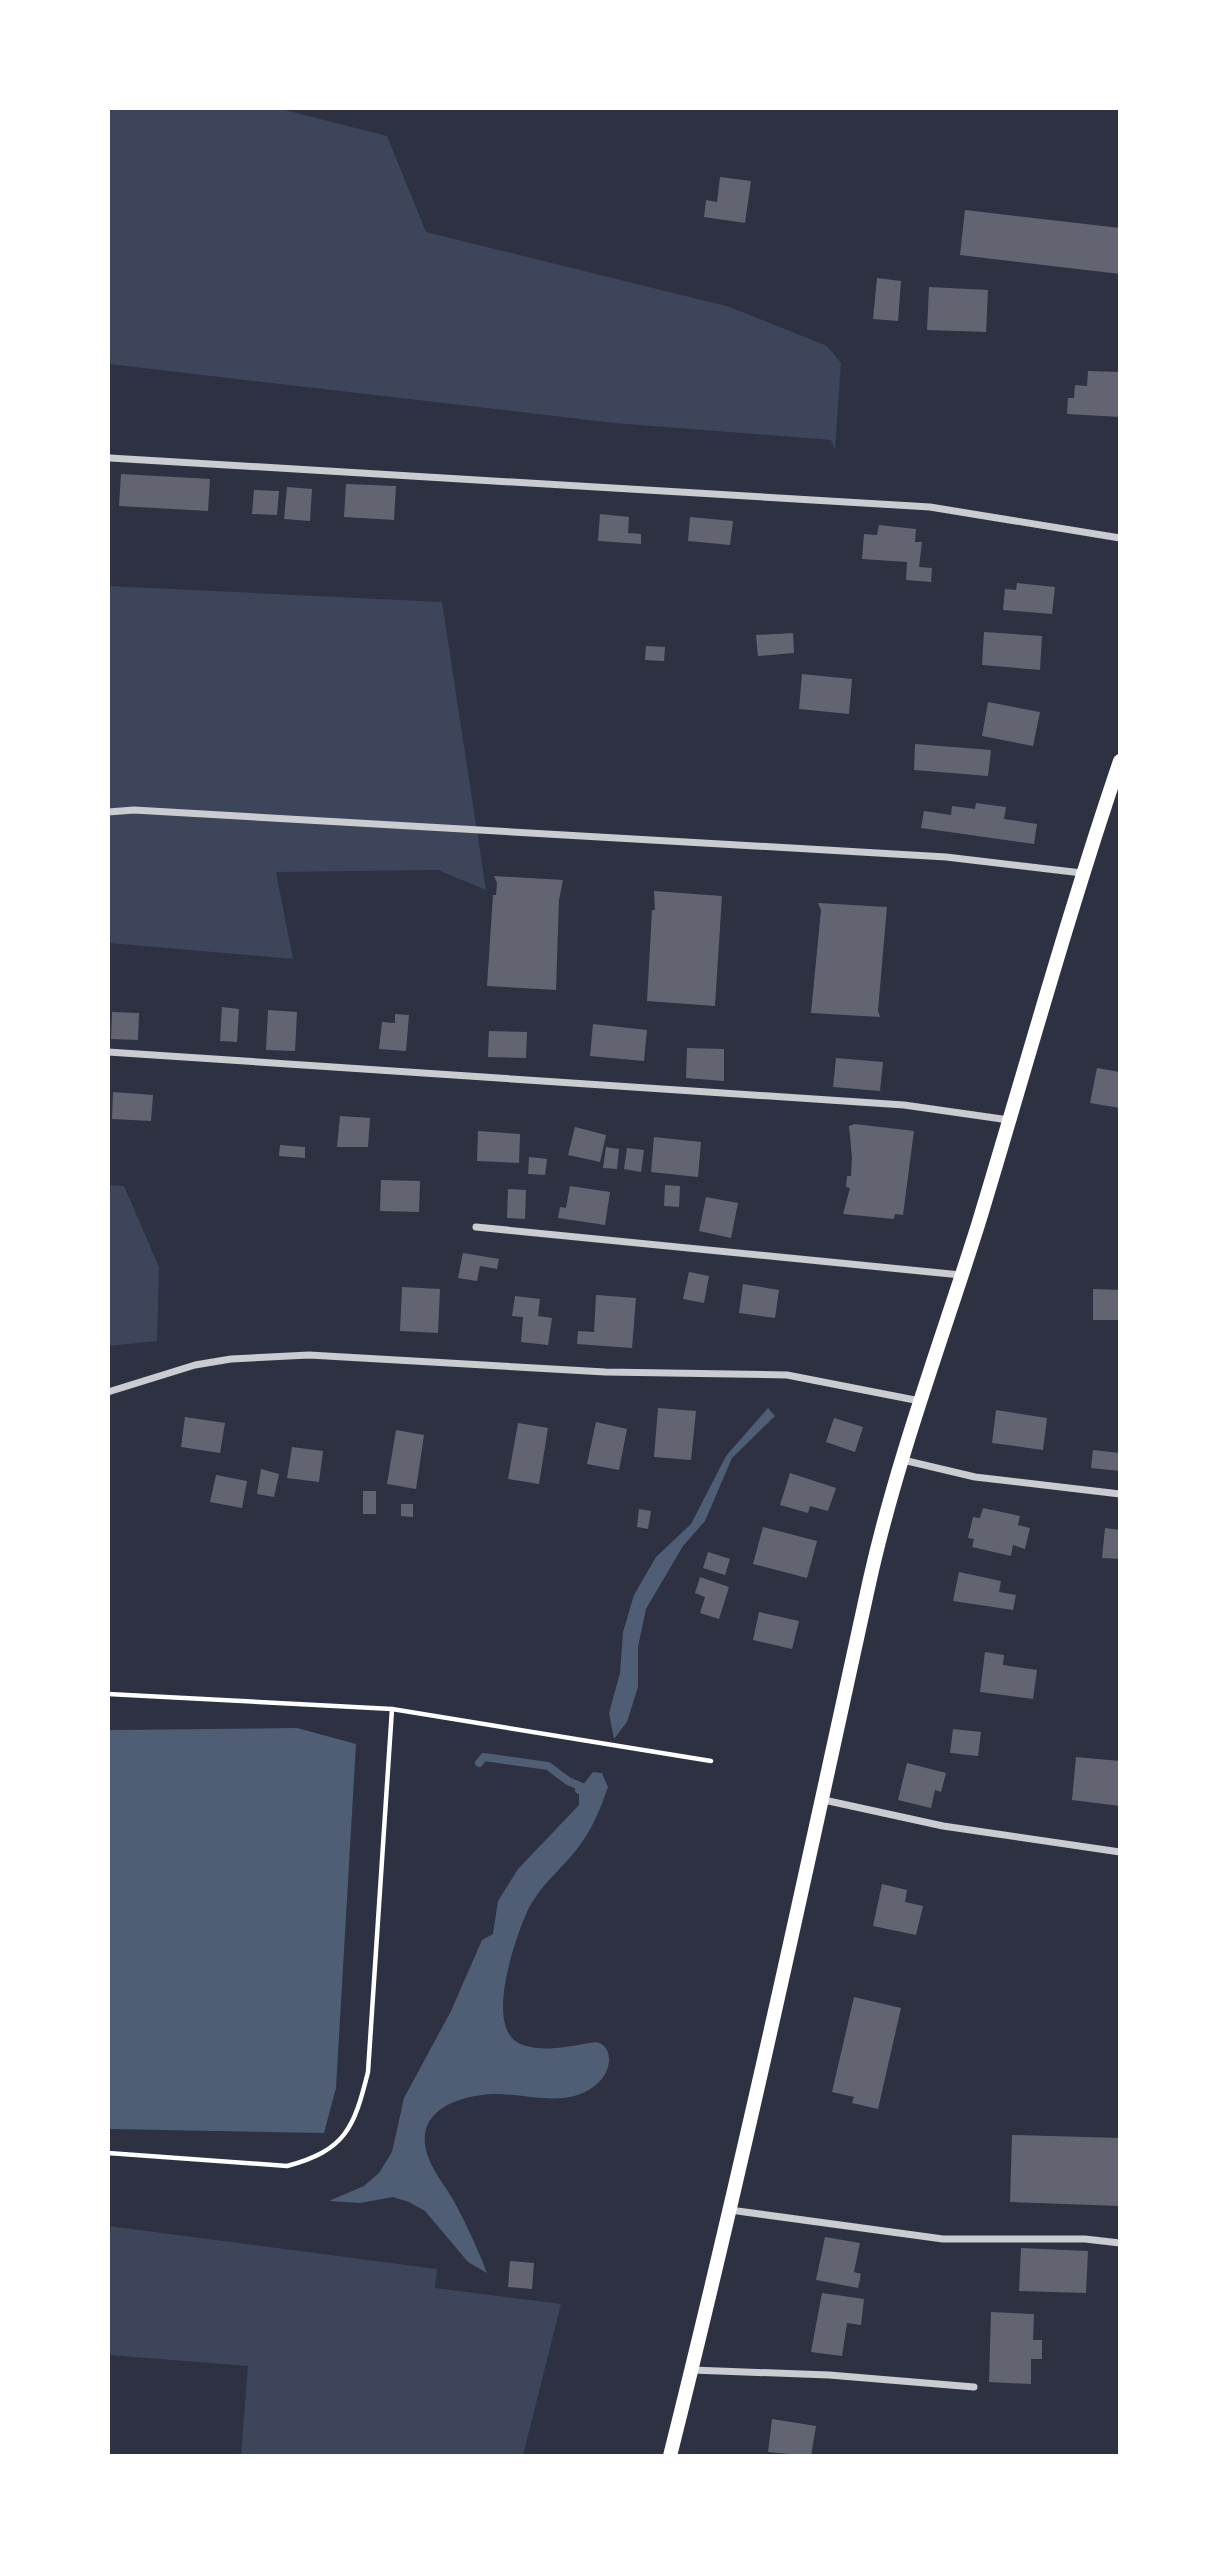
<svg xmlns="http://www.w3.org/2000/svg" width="1228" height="2564" viewBox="0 0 1228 2564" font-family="'PT Serif',serif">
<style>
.green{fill:#3c4559}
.water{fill:#4f5d75}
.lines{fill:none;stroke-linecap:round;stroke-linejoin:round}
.stream{stroke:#4f5d75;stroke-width:8}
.building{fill:#626471}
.path{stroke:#fff;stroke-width:4.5}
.minor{stroke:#caccd0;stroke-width:7}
.secondary{stroke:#fff;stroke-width:14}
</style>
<rect width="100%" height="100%" fill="#2d3142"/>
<!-- green -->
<g class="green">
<path d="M109,108l172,1 106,27 39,96 304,75 97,39 14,17 -6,87 -4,-10 -217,-17 -505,-59z"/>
<path d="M108,586l334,16 44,288 -48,-20 -162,2 17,87 -184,-16z"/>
<path d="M108,1185l16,1 35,81 -2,74 -48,5z"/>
<path d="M109,2226l328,43 -2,19 126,16 -38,151h-282l7,-89 -139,-11z"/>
</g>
<!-- water -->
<g class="water">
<path d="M768,1408l7,8 -43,42 -27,63 -22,25 -37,63 -8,38v40l-11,35 -13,17 -5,-26 11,-40 3,-41 11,-37 22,-38 35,-33 35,-68z"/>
<path d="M297,1728l59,16 -20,344 -12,45 -215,-4v-399z"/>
<path d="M593,1772l9,1 6,14c-8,23 -16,43 -31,62 -18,23 -37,36 -50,63 -12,27 -45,120 -4,133 24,8 50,0 74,-3 17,5 14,28 3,39 -32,33 -80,8 -118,14 -26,3 -61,16 -57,49 3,24 21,41 31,61 12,22 22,45 31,68l-19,-11 -43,-51 -16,-9 -16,-5 -33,6 -31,-2 35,-15 15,-13 13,-21 12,-54 47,-87 31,-71 11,-6 5,-33 20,-32 61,-64v-15z"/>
</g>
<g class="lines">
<!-- stream -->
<path class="stream" d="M479,1763l5,-6 64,9 20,15 14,6 -3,3"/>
</g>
<!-- building -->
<g class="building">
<path d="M720,177l31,4 -6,42 -41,-6 2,-17 11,2z"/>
<path d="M965,210l155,18v46l-160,-19z"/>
<path d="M877,278l24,3 -3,40 -25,-2z"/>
<path d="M929,287l59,3 -2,42 -59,-2z"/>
<path d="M1088,371l32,1v45l-53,-3 1,-16h6l1,-13 12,1z"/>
<path d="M121,474l89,5 -2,32 -89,-5z"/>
<path d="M346,484l50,2 -2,34 -50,-3z"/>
<path d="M287,487l25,2 -2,32 -26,-2z"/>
<path d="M254,490l25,1 -2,24 -25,-1z"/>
<path d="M600,514l29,3 -1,16 13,1v10l-43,-3z"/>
<path d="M690,517l43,4 -3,24 -42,-4z"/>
<path d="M879,525l37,4 -1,13h7l-3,25 13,1 -1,14 -25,-2 1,-18 -45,-3 2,-25 13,1z"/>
<path d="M1017,583l38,4 -3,27 -49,-4 2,-21 11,1z"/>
<path d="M984,632l58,4 -2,34 -58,-5z"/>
<path d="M793,633l1,20 -36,3 -2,-21z"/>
<path d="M646,646l19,1 -1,14 -19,-1z"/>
<path d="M802,674l50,5 -3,35 -50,-5z"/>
<path d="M988,702l52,10 -7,34 -51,-10z"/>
<path d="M915,744l76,6 -3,26 -74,-6z"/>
<path d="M976,803l30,4 -2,12 33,5 -3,20 -113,-16 3,-17 27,4 1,-9 23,3z"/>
<path d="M494,876l69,4 -4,20 -3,90 -69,-4 6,-91h3l1,-12z"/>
<path d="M654,891l68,5 -7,110 -68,-5 5,-91h3z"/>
<path d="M818,903l69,4 -9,103 2,7 -69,-4 10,-103z"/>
<path d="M222,1007l17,2 -2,33 -17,-1z"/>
<path d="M268,1010l29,2 -2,39 -29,-1z"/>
<path d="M112,1012l27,1 -1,27 -27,-1z"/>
<path d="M395,1014l14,1 -3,36 -27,-2 3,-27 13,1z"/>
<path d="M593,1024l54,6 -3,31 -54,-5z"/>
<path d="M489,1031l38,1 -1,26 -38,-1z"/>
<path d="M687,1048l37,1v32l-38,-3z"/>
<path d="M836,1058l47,4 -3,29 -47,-4z"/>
<path d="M1097,1068l23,4v36l-30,-5z"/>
<path d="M113,1092l40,3 -2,26 -39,-2z"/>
<path d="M340,1116l30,2 -2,29h-31z"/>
<path d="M855,1124l59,7 -11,84 -8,-1 -1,5 -51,-5 7,-26 -4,-1 1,-11h4l1,-18 -3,-32z"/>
<path d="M575,1127l31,8 -6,27 -32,-7z"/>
<path d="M478,1131l42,3 -1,29 -42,-2z"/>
<path d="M654,1137l47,5 -3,35 -47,-5z"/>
<path d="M280,1145l25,2v11l-26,-2z"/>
<path d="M606,1147l13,2 -2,20 -14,-1z"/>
<path d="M627,1148l17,2 -3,22 -17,-3z"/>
<path d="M529,1157l18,2 -2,16 -17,-1z"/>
<path d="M381,1180l39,1 -1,31 -39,-1z"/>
<path d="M665,1185l15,1 -1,21 -15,-1z"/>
<path d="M570,1186l40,6 -5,33 -47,-7 2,-11 6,1z"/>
<path d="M508,1189l18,1 -1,29 -18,-1z"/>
<path d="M706,1197l32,6 -7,35 -32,-7z"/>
<path d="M463,1253l36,6 -2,10 -17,-3 -3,15 -19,-3z"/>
<path d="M689,1272l20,4 -5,27 -21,-4z"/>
<path d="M743,1284l36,6 -4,28 -36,-5z"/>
<path d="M402,1287l38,2 -2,44 -38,-2z"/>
<path d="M1093,1289l27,1v30h-27z"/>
<path d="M596,1295l40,3 -4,50 -55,-4 1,-13 16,1z"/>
<path d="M515,1296l25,3 -2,17 14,2 -4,27 -27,-3 2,-25 -11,-1z"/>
<path d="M658,1408l38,3 -5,49 -37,-3z"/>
<path d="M996,1410l51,8 -4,32 -51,-7z"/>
<path d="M185,1417l40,6 -5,30 -39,-6z"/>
<path d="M834,1418l29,9 -8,25 -29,-10z"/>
<path d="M596,1422l31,7 -8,41 -32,-6z"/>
<path d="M518,1423l30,5 -9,56 -31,-5z"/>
<path d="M396,1430l28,5 -8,54 -29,-5z"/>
<path d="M292,1447l31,4 -4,31 -32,-4z"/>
<path d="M1093,1450l27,3v18l-29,-3z"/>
<path d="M261,1469l18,5 -5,23 -17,-3z"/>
<path d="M790,1473l46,15 -8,23 -18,-5 -2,7 -28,-8z"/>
<path d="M216,1475l31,6 -5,27 -32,-6z"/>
<rect x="363" y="1491" width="13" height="23"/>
<path d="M401,1504h12v13l-12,-1z"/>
<path d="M983,1508l37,8 -2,9 12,3 -5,21 -12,-4 -2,11 -39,-9 2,-8 -6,-1 5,-21 7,1z"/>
<path d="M639,1509l12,2 -3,18 -11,-2z"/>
<path d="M763,1527l54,14 -10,37 -54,-14z"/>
<path d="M1105,1528l15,2v29l-18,-1z"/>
<path d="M708,1552l22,7 -5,16 -22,-7z"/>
<path d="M959,1572l42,9 -2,11 17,3 -3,15 -60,-9z"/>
<path d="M700,1577l29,10 -10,32 -19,-6 5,-16 -10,-4z"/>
<path d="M759,1612l40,9 -7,28 -39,-9z"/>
<path d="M985,1652l19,3 -1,10 34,5 -4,29 -53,-7z"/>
<path d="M953,1729l28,3 -3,24 -28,-3z"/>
<path d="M1076,1757l44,4v45l-48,-6z"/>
<path d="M907,1763l39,10 -5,19 -6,-2 -4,18 -33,-8z"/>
<path d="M882,1884l25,6 -2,12 18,4 -7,29 -43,-9z"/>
<path d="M854,1997l47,11 -23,101 -26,-6 2,-6 -22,-5z"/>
<path d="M1012,2135l108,3v68l-110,-4z"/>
<path d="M825,2237l35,6 -6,29 7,2 -3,14 -42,-8z"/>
<path d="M1021,2248l67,3 -2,42 -67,-2z"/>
<path d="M510,2261l24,2 -2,26 -24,-2z"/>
<path d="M822,2293l42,6 -3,26 -14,-2 -5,33 -31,-4z"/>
<path d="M991,2312l43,2 -1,26h9v19h-11v25l-42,-2z"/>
<path d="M772,2419l44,7 -5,30 -43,-4z"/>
</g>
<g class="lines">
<!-- path -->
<g class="path">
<path d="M108,1694l284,15 319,52"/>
<path d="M108,2153l179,13c59,-16 67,-38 81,-94l24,-363"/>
</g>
<!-- minor -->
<g class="minor">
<path d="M110,458l820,49 190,31"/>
<path d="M108,812l26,-2 812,47 136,16"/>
<path d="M108,1052l796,53 105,15"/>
<path d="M476,1227l485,48"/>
<path d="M108,1392l87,-27 36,-6 78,-4 296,17 182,3 133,26"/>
<path d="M903,1460l72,17 145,17"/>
<path d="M824,1800l119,26 177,26"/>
<path d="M730,2210l213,29h142l35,4"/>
<path d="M692,2370l137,5 145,12"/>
</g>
<!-- secondary -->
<path class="secondary" d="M670,2456c73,-291 136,-584 200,-877 27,-120 71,-237 108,-354 47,-155 90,-311 142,-464"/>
</g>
<!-- border -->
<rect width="1228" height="2564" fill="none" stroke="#ffffff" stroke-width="220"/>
</svg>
